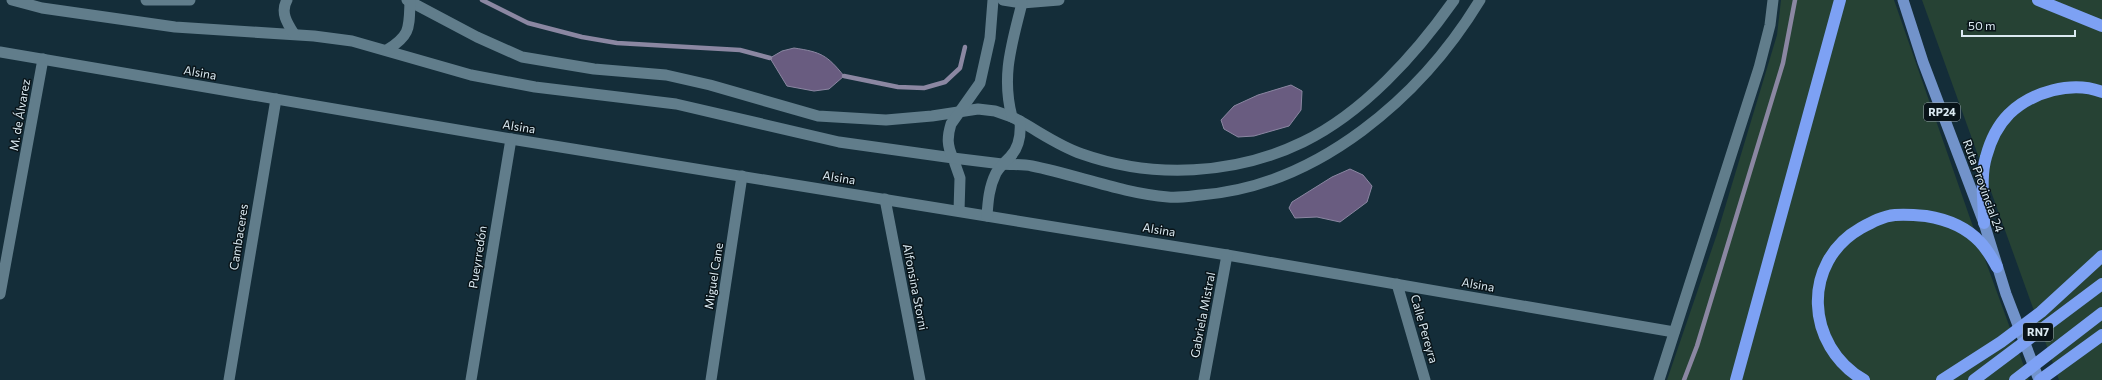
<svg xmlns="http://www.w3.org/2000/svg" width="2102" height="380" viewBox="0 0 2102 380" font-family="Commissioner,sans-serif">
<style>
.green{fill:#264234}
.water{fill:#695c80;stroke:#8b87a2}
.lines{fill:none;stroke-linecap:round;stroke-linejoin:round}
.stream{stroke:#8b87a2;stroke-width:4.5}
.minor{stroke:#617d8b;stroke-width:11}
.tertiary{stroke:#617d8b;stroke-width:11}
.primary{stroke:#7293ca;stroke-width:11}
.motorway{stroke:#7da1f4;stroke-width:12}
.labels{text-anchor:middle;stroke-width:3;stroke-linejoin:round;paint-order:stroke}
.shield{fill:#091419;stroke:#9caab1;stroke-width:1}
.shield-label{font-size:11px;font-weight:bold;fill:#dbeaf2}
.street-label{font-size:12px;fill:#dbeaf2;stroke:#091419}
</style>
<rect width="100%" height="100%" fill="#142d39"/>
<!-- green -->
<g class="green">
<path d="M1781,0h113l77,221 58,159h-362l50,-146 60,-199z"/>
<path d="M1922,0h180v380h-43z"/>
</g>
<!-- water -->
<g class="water">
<path d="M794,48c27,4 33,7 50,28l-15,13 -15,2 -27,-5 -17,-28 12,-7z"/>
<path d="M1291,85l11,6 -1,19 -12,16 -35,10 -16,1 -14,-8 -3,-9 13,-14 24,-11z"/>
<path d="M1350,169l13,6 9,11 -5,16 -27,20 -23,-5 -22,1 -6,-10 3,-6 40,-25z"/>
</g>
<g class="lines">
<!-- stream -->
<g class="stream">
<path d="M482,0l46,23 54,14 35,6 123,7 30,8"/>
<path d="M844,76l54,11 26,1 21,-6 15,-14 5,-21"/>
<path d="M1684,380l13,-34 86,-283 12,-63"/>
</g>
<!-- minor -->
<g class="minor">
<path d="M12,0l30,8 133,19 139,9 38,5 119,34 64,12 141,17 163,38 114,16 7,20 -1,33"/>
<path d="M146,0h44"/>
<path d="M287,0c-7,12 0,23 7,34"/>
<path d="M407,0l70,37 45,20 72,12 72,6 44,10 108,31 68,4 46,-4 46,-7 17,2 17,6"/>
<path d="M993,0l-3,38 -10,45 -29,41c-4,13 -4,22 2,34 17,2 33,4 49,6 10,1 20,0 30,2 45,9 90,27 136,31 11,1 23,-1 33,-2 117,-9 220,-98 279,-195"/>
<path d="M1003,0l19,3 37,-3"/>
<path d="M1022,3c-10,41 -21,72 -10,114 24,12 44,28 70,37 71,25 153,21 221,-12 60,-29 113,-88 151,-142"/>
<path d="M387,50c24,-15 22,-22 23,-49"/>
<path d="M0,52l511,87 716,116 447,77"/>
<path d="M885,199l35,181"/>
<path d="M987,216c1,-15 2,-29 9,-43 4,-7 9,-11 14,-16 10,-10 11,-23 10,-36"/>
<path d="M1397,284l28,96"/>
<path d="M0,294l43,-235"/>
<path d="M229,380l47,-281"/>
<path d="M471,380l40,-241"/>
<path d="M711,380l31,-204"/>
<path d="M1204,380l23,-125"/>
</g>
<!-- tertiary -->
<path class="tertiary" d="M1659,380l100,-312 11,-43 3,-25"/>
<!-- primary -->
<path class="primary" d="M1903,0l20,62 61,161 22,71 33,86"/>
<!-- motorway -->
<g class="motorway">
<path d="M2038,0l64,26"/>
<path d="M1984,223c0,-21 -4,-46 2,-66 4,-15 12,-32 23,-43 23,-22 63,-34 93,-22"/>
<path d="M1736,380l104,-380"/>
<path d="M1864,380c-59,-34 -63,-118 -3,-152 11,-6 22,-12 34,-13 10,-1 21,0 31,1 19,3 40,11 54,26 7,7 12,16 17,25"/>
<path d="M1942,380l59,-38 40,-30 61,-56"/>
<path d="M1974,380l128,-96"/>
<path d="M2015,380l87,-67"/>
<path d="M2040,380l62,-45"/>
</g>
</g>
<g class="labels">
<!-- shield labels -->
<g class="shield">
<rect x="1924" y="103" width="36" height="18" rx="3"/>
<rect x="2023" y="323" width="30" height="18" rx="3"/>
</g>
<g class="shield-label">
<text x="1942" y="116">RP24</text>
<text x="2038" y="336">RN7</text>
</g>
<!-- street labels -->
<g class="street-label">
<text transform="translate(200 73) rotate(10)" y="4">Alsina</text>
<text transform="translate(20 115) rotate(-80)" y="4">M. de Álvarez</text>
<text transform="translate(519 127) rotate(9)" y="4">Alsina</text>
<text transform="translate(839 178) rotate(9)" y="4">Alsina</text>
<text transform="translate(1983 186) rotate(70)" y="4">Ruta Provincial 24</text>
<text transform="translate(1159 230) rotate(9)" y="4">Alsina</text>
<text transform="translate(239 237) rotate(-81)" y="4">Cambaceres</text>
<text transform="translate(478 257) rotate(-81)" y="4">Pueyrredón</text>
<text transform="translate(714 276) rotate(-81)" y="4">Miguel Cane</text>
<text transform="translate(1478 285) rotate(10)" y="4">Alsina</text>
<text transform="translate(915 287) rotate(79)" y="4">Alfonsina Storni</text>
<text transform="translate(1203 315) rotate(-79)" y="4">Gabriela Mistral</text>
<text transform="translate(1424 329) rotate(74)" y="4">Calle Pereyra</text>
</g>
</g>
<!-- scale -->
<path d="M1962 30v6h113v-6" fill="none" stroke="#dbeaf2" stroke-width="2"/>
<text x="1968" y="30" font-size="12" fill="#dbeaf2" stroke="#091419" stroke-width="3" paint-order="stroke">50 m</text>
</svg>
